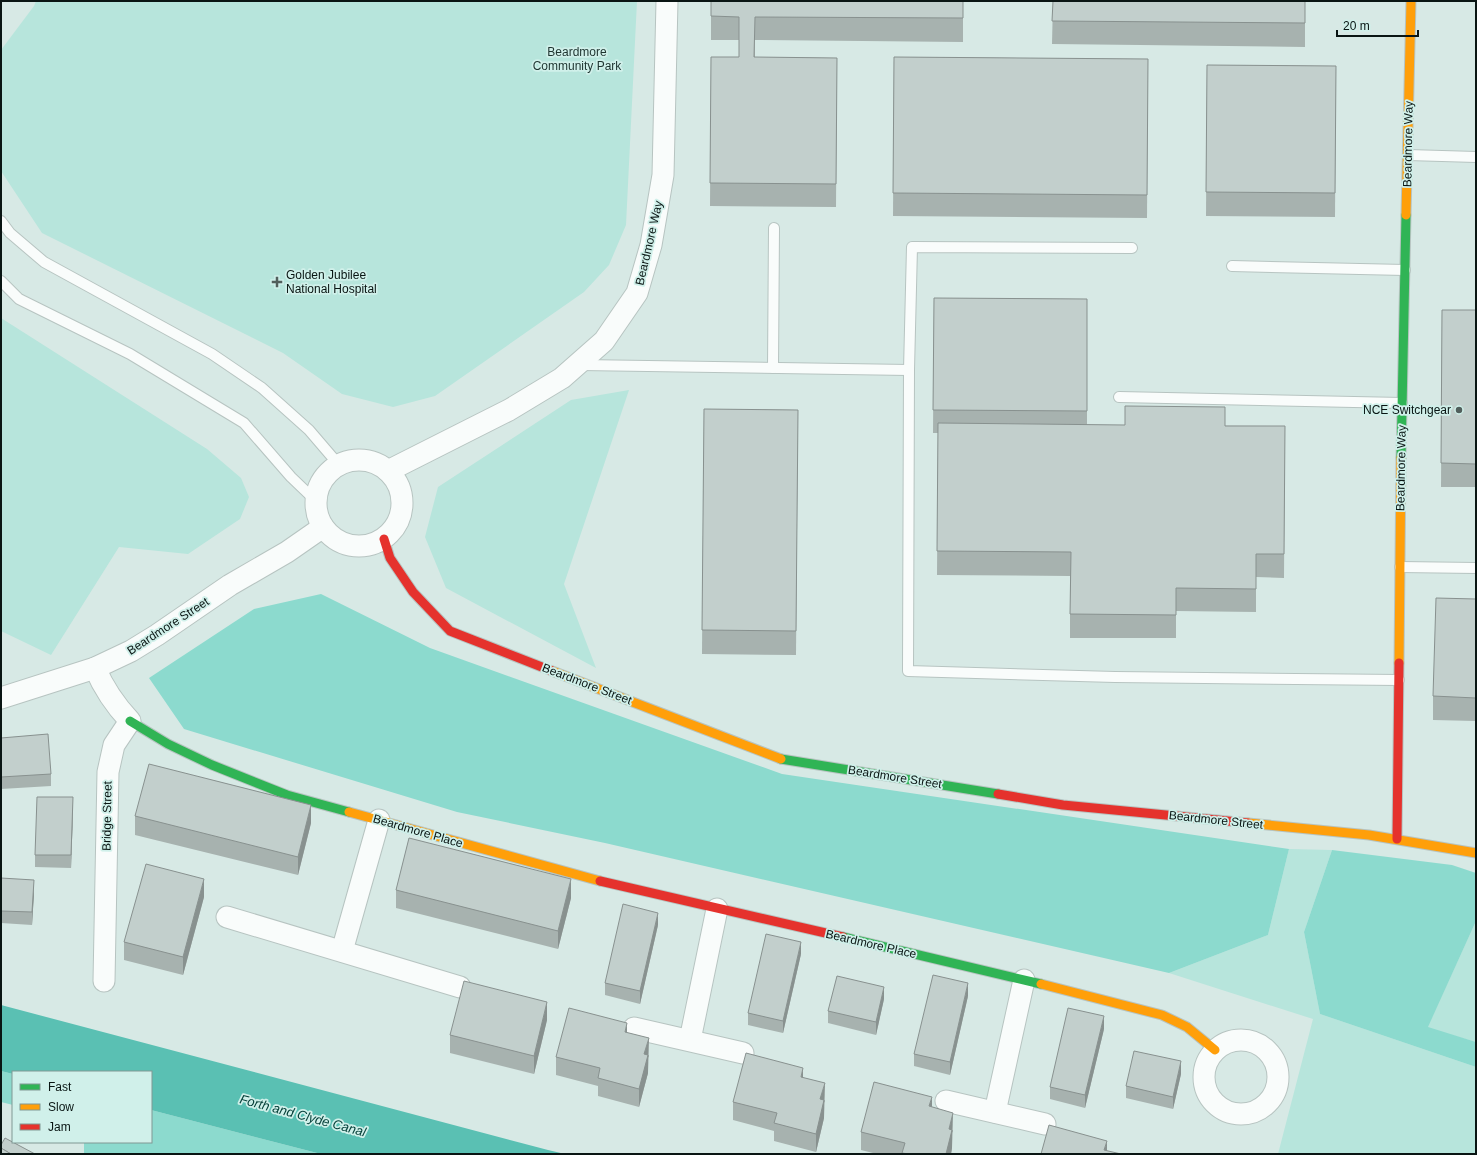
<svg xmlns="http://www.w3.org/2000/svg" width="1477" height="1155" viewBox="0 0 1477 1155" font-family="Arial,sans-serif">
<style>
.green{fill:#b7e5dc}
.forest{fill:#8cdace}
.water{fill:#5ac0b3}
.lines{fill:none;stroke-linecap:round;stroke-linejoin:round}
.lane-casing{stroke:#b7c4c1;stroke-width:12}
.street-casing{stroke:#b7c4c1;stroke-width:23}
.fast-casing{stroke:#b7c4c1;stroke-width:11}
.slow-casing{stroke:#b7c4c1;stroke-width:11}
.jam-casing{stroke:#b7c4c1;stroke-width:11}
.lane{stroke:#f9fcfb;stroke-width:10}
.street{stroke:#f9fcfb;stroke-width:21}
.fast{stroke:#30b455;stroke-width:9}
.slow{stroke:#ff9f0a;stroke-width:9}
.jam{stroke:#e5322d;stroke-width:9}
.wall{fill:#a7b2af}
.shaded-wall{fill:#88918f}
.building{fill:#c2cfcc;stroke:#88918f}
.poi-dot{fill:#515f5c;stroke:#d0f0ea;stroke-width:1.5}
.labels{text-anchor:middle;stroke-width:3.5;stroke-linejoin:round;paint-order:stroke}
.park-label{font-size:12px;fill:#1e3430;stroke:#d0f0ea}
.street-label{font-size:12px;fill:#091513;stroke:#d0f0ea}
.poi-label{font-size:12px;fill:#091513;stroke:#d0f0ea;text-anchor:start}
.water-label{font-size:13px;font-style:italic;fill:#003c35;stroke:#d0f0ea}
</style>
<rect width="100%" height="100%" fill="#d7e9e5"/>
<!-- green -->
<g class="green">
<path d="M36,1h601l-11,224 -17,40 -25,27 -149,104 -42,11 -51,-13 -59,-41 -241,-120 -41,-62v-121l33,-44z"/>
<path d="M1,318l206,131 34,29 8,19 -9,22 -52,35 -69,-7 -68,108 -50,-24z"/>
<path d="M629,390l-65,194 32,84 -150,-80 -21,-51 13,-50 133,-87z"/>
<path d="M1289,849l43,1 -28,82 16,82 156,53v87h-198l35,-135 -144,-46 99,-38z"/>
<path d="M1476,921v121l-49,-14z"/>
</g>
<!-- forest -->
<g class="forest">
<path d="M321,594l109,54 352,126 507,75 -21,86 -99,38 -564,-130 -148,-31 -273,-83 -35,-51 105,-69z"/>
<path d="M1332,850l120,15 24,8v48l-48,106 48,15v25l-156,-53 -16,-82z"/>
<path d="M1,1071l12,3v31l-12,-3z"/>
<path d="M151,1110l170,44h-237v-12h67z"/>
</g>
<!-- water -->
<path class="water" d="M1,1005l547,145 17,4h-244l-170,-44v-38h-138v2l-12,-3z"/>
<g class="lines">
<defs>
<g id="lane">
<path d="M1408,155l68,2"/>
<path d="M1,221l9,12 34,29 168,92 50,34 47,42 30,35"/>
<path d="M1132,248l-220,-1 -3,123 -1,301 207,6 284,3"/>
<path d="M1232,266l173,4"/>
<path d="M1,281l18,18 111,55 114,69 47,54 25,24"/>
<path d="M581,365l328,5"/>
<path d="M773,368l1,-140"/>
<path d="M1119,397l283,6"/>
<path d="M1400,567l76,1"/>
</g>
<g id="street">
<circle cx="359" cy="503" r="43"/>
<path d="M388,471l121,-61 53,-32 42,-37 33,-48 14,-48 12,-70 4,-174"/>
<path d="M95,668c9,21 19,36 35,53l-16,24 -6,27 -4,209"/>
<path d="M1,698l94,-30 36,-17 26,-16 73,-50 57,-33 36,-25"/>
<path d="M227,917l233,70"/>
<path d="M342,951l37,-131"/>
<path d="M634,1028l109,25"/>
<circle cx="1241" cy="1077" r="37"/>
<path d="M690,1040l27,-131"/>
<path d="M946,1101l99,23"/>
<path d="M995,1112l29,-132"/>
</g>
<g id="fast">
<path d="M1401,458l5,-243"/>
<path d="M130,721l38,23 44,21 75,30 62,17"/>
<path d="M781,759l217,35"/>
<path d="M843,937l198,47"/>
</g>
<g id="slow">
<path d="M1406,215l5,-214"/>
<path d="M1399,663l2,-205"/>
<path d="M552,671l229,88"/>
<path d="M349,812l251,69"/>
<path d="M1248,823l121,12 107,18"/>
<path d="M1041,984l121,31 25,12 28,23"/>
</g>
<g id="jam">
<path d="M384,539l6,19 23,34 37,39 102,40"/>
<path d="M998,794l65,11 185,18"/>
<path d="M1397,839l2,-176"/>
<path d="M600,881l243,56"/>
</g>
</defs>
<!-- lane casing -->
<use href="#lane" class="lane-casing"/>
<!-- street casing -->
<use href="#street" class="street-casing"/>
<!-- fast casing -->
<use href="#fast" class="fast-casing"/>
<!-- slow casing -->
<use href="#slow" class="slow-casing"/>
<!-- jam casing -->
<use href="#jam" class="jam-casing"/>
<!-- lane -->
<use href="#lane" class="lane"/>
<!-- street -->
<use href="#street" class="street"/>
<!-- fast -->
<use href="#fast" class="fast"/>
<!-- slow -->
<use href="#slow" class="slow"/>
<!-- jam -->
<use href="#jam" class="jam"/>
</g>
<!-- wall -->
<g class="wall">
<path d="M711,1h252v41l-208,-2v17l82,1 -1,149 -126,-1 1,-149h28v-17h-28z"/>
<path d="M1053,1h252v46l-253,-3z"/>
<path d="M894,57l254,2 -1,159 -254,-2z"/>
<path d="M1207,65l129,1 -1,151 -129,-1z"/>
<path d="M934,298l153,1v126l198,1 -1,152 -28,-1v35l-80,-1v27h-106v-62l-133,-1 1,-142h-5z"/>
<path d="M1442,310h34v177h-35z"/>
<path d="M704,409l94,1 -2,245 -94,-1z"/>
<path d="M1476,599v122l-43,-1v-24z"/>
<path d="M1,738l50,36v12l-50,3z"/>
<path d="M73,810l-2,58 -36,-1v-12z"/>
<path d="M135,816l176,7 -13,52 -163,-40z"/>
<path d="M1,878l33,15 -2,32 -31,-2z"/>
<path d="M396,890l175,8 -13,51 -162,-41z"/>
<path d="M204,897l-21,78 -59,-15v-18z"/>
<path d="M658,925l-18,79 -35,-9v-12z"/>
<path d="M801,954l-18,79 -35,-8v-12z"/>
<path d="M968,996l-18,79 -36,-9v-12z"/>
<path d="M884,999l-8,36 -48,-12v-12z"/>
<path d="M547,1020l-13,54 -84,-21v-18z"/>
<path d="M1104,1029l-19,79 -35,-9v-12z"/>
<path d="M627,1032l22,24 -1,2v15l-9,34 -41,-11v-10l-42,-11v-18z"/>
<path d="M1181,1074l-8,35 -47,-11v-12z"/>
<path d="M803,1077l22,24 -1,2v15l-8,34 -42,-11v-10l-41,-11v-18z"/>
<path d="M932,1107l21,24 -1,2v15l-1,6h-74l-16,-4v-18z"/>
</g>
<!-- shaded-wall -->
<g class="shaded-wall">
<path d="M73,797v13l-2,58v-13z"/>
<path d="M311,805v18l-13,52v-18z"/>
<path d="M204,879v18l-21,78v-18z"/>
<path d="M571,879v19l-13,51v-18z"/>
<path d="M34,880v13l-2,32v-13z"/>
<path d="M658,913v12l-18,79v-13z"/>
<path d="M801,942v12l-18,79v-12z"/>
<path d="M968,983v13l-18,79v-13z"/>
<path d="M884,987v12l-8,36v-13z"/>
<path d="M547,1002v18l-13,54v-18z"/>
<path d="M1104,1016v13l-19,79v-13z"/>
<path d="M627,1023v18l-2,-9z"/>
<path d="M649,1038l-1,35 -9,34v-18l5,-35z"/>
<path d="M1181,1061v13l-8,35v-12z"/>
<path d="M803,1068v18l-2,-9z"/>
<path d="M825,1083l-1,35 -8,34v-18l4,-35z"/>
<path d="M932,1097v18l-3,-9z"/>
<path d="M953,1113l-1,35 -1,6h-5l3,-25z"/>
<path d="M1107,1141v13l-3,-4z"/>
</g>
<!-- building -->
<g class="building">
<path d="M711,1h252v17l-208,-1 -1,40 83,1 -1,126 -126,-1 1,-126h28v-40l-28,-1z"/>
<path d="M1053,1h252v22l-253,-2z"/>
<path d="M894,57l254,2 -1,136 -254,-2z"/>
<path d="M1207,65l129,1 -1,127 -129,-1z"/>
<path d="M934,298l153,1v112l-154,-1z"/>
<path d="M1442,310h34v154l-35,-1z"/>
<path d="M1125,406l100,1v19h60l-1,128h-28v35l-80,-1v27l-106,-1 1,-62 -134,-1 1,-128 187,2z"/>
<path d="M704,409l94,1 -2,221 -94,-1z"/>
<path d="M1436,598l40,1v99l-43,-2z"/>
<path d="M48,734l3,40 -50,3v-39z"/>
<path d="M149,764l162,41 -13,52 -163,-41z"/>
<path d="M37,797h36l-2,58h-36z"/>
<path d="M409,838l162,41 -13,52 -162,-41z"/>
<path d="M146,864l58,15 -21,78 -59,-15z"/>
<path d="M1,878l33,2 -2,32 -31,-1z"/>
<path d="M623,904l35,9 -18,78 -35,-8z"/>
<path d="M766,934l35,8 -18,79 -35,-8z"/>
<path d="M933,975l35,8 -18,79 -36,-8z"/>
<path d="M837,976l47,11 -8,35 -48,-11z"/>
<path d="M464,981l83,21 -13,54 -84,-21z"/>
<path d="M569,1008l58,15 -2,9 24,6 -5,16 4,1 -9,34 -41,-11 2,-10 -44,-11z"/>
<path d="M1068,1008l36,8 -19,79 -35,-8z"/>
<path d="M1134,1051l47,10 -8,36 -47,-11z"/>
<path d="M746,1053l57,15 -2,9 24,6 -5,16 4,1 -8,34 -42,-11 3,-10 -44,-11z"/>
<path d="M874,1082l58,15 -3,9 24,7 -4,16 3,1 -6,24h-38l-6,-1 3,-10 -44,-11z"/>
<path d="M1049,1125l58,16 -3,9 17,4h-80z"/>
<path d="M5,1138l30,16h-24l-10,-6v-3z"/>
<path d="M1,1148l10,6h-10z"/>
</g>
<!-- markers -->
<g class="poi-dot">
<path d="M275 276h4v4h4v4h-4v4h-4v-4h-4v-4h4z"/>
<circle cx="1459" cy="410" r="4"/>
</g>
<g class="labels">
<!-- park labels -->
<g class="park-label">
<text x="577" y="56">Beardmore<tspan x="577" dy="14">Community Park</tspan></text>
</g>
<!-- street labels -->
<g class="street-label">
<text transform="translate(1408 144) rotate(-89)" y="4">Beardmore Way</text>
<text transform="translate(649 243) rotate(-77)" y="4">Beardmore Way</text>
<text transform="translate(1401 468) rotate(-89)" y="4">Beardmore Way</text>
<text transform="translate(168 626) rotate(-33)" y="4">Beardmore Street</text>
<text transform="translate(587 684) rotate(21)" y="4">Beardmore Street</text>
<text transform="translate(895 777) rotate(9)" y="4">Beardmore Street</text>
<text transform="translate(107 816) rotate(-89)" y="4">Bridge Street</text>
<text transform="translate(1216 820) rotate(6)" y="4">Beardmore Street</text>
<text transform="translate(418 831) rotate(16)" y="4">Beardmore Place</text>
<text transform="translate(871 944) rotate(13)" y="4">Beardmore Place</text>
</g>
<!-- poi labels -->
<g class="poi-label">
<text x="286" y="279">Golden Jubilee<tspan x="286" dy="14">National Hospital</tspan></text>
<text x="1451" y="414" text-anchor="end">NCE Switchgear</text>
</g>
<!-- water labels -->
<g class="water-label">
<text transform="translate(303 1115) rotate(15)" y="5">Forth and Clyde Canal</text>
</g>
</g>
<!-- border -->
<rect width="1477" height="1155" fill="none" stroke="#091513" stroke-width="4"/>
<!-- legend -->
<rect x="12" y="1071" width="140" height="72" fill="#d0f0ea" stroke="#809894"/>
<rect x="20" y="1084" width="20" height="6" fill="#30b455" stroke="#809894"/>
<text x="48" y="1091" font-size="12" fill="#091513">Fast</text>
<rect x="20" y="1104" width="20" height="6" fill="#ff9f0a" stroke="#809894"/>
<text x="48" y="1111" font-size="12" fill="#091513">Slow</text>
<rect x="20" y="1124" width="20" height="6" fill="#e5322d" stroke="#809894"/>
<text x="48" y="1131" font-size="12" fill="#091513">Jam</text>
<!-- scale -->
<path d="M1337 30v6h81v-6" fill="none" stroke="#091513" stroke-width="2"/>
<text x="1343" y="30" font-size="12" fill="#091513" stroke="#d0f0ea" stroke-width="3" paint-order="stroke">20 m</text>
</svg>
